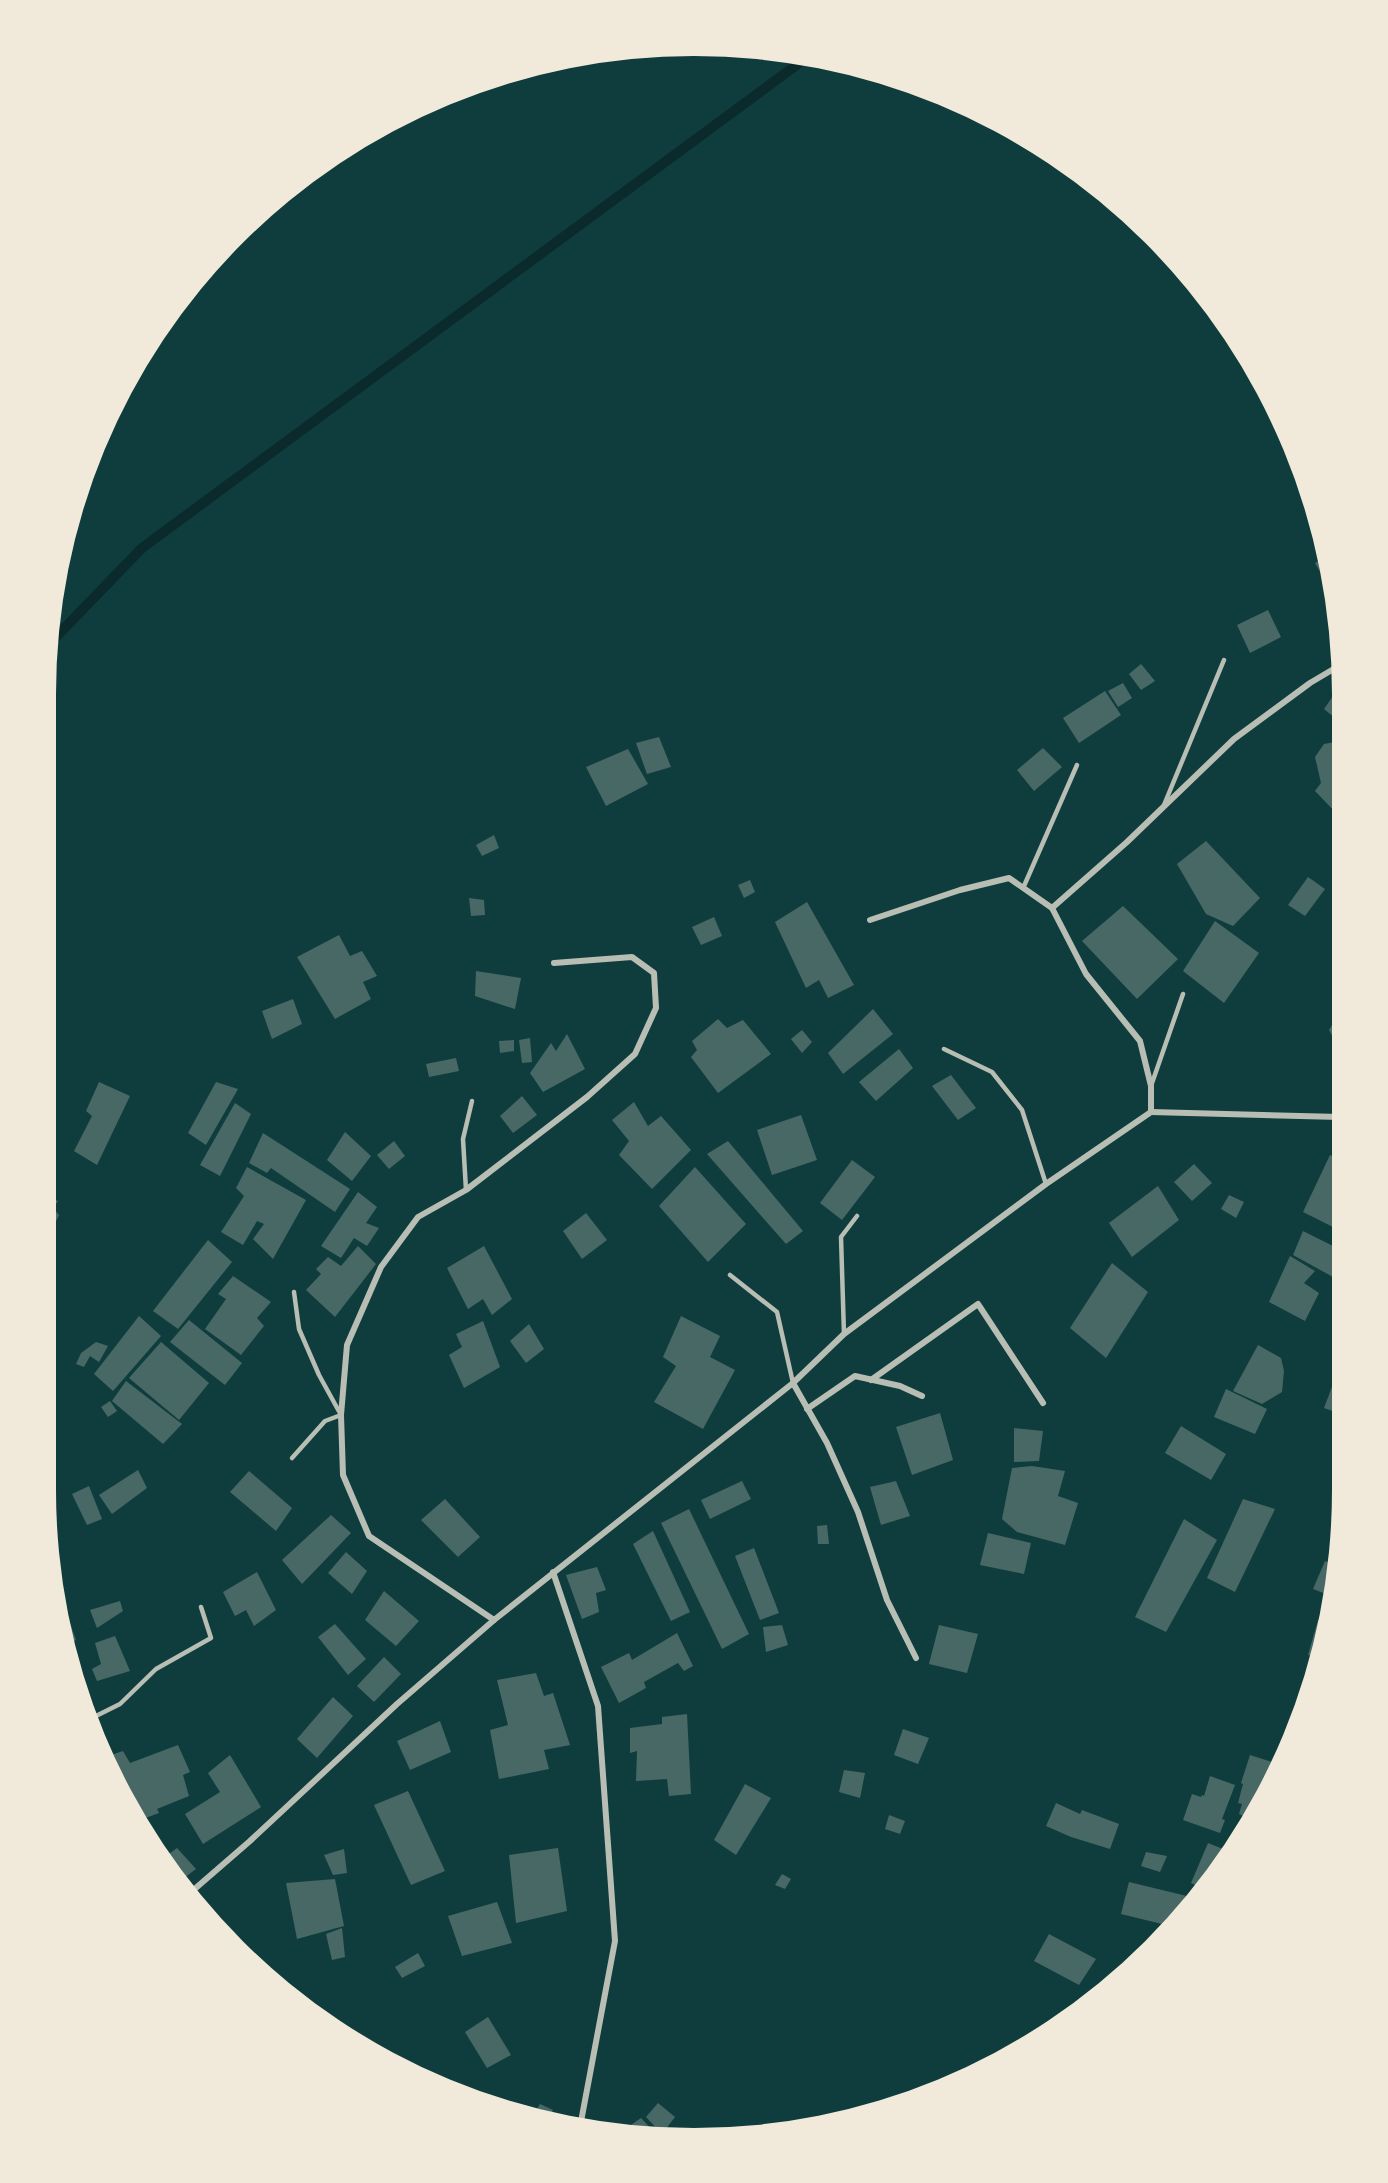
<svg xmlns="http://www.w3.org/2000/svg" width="1388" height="2183" viewBox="0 0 1388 2183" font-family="'Titillium Web',sans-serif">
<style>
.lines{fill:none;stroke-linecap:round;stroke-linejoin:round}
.stream{stroke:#0a2a2b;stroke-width:10}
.building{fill:#486865}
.service{stroke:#b8beb3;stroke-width:4.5}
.minor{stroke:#b8beb3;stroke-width:6}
</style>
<rect width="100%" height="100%" fill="#0f3d3e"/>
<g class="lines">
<!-- stream -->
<path class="stream" d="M51,642l91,-94 664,-490"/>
</g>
<!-- building -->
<g class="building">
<path d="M1326,557l5,27 -3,2 -13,-23z"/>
<path d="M1268,610l13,27 -31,16 -13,-28z"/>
<path d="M1141,664l14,17 -14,9 -12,-16z"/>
<path d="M1123,683l9,15 -14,9 -10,-16z"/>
<path d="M1105,691l16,24 -42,28 -16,-25z"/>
<path d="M1335,693l6,5v25l-17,-14z"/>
<path d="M659,737l12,30 -24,7 -11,-31z"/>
<path d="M1341,741v77l-26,-27 6,-8 -6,-26 9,-13z"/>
<path d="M1043,748l19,19 -28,24 -17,-21z"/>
<path d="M628,749l20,35 -42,22 -20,-39z"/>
<path d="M494,835l5,13 -17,8 -6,-11z"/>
<path d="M1206,841l54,57 -27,28 -27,-12 -29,-50z"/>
<path d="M1308,877l17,12 -20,27 -17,-11z"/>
<path d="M750,880l5,12 -11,6 -6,-13z"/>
<path d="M469,898l15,2 1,15 -14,1z"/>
<path d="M807,902l47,83 -26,13 -9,-18 -13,8 -31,-66z"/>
<path d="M1123,906l55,53 -41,40 -55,-58z"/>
<path d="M714,917l8,19 -21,9 -9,-18z"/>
<path d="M1215,921l44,32 -35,50 -41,-32z"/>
<path d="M339,935l11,21 12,-5 15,25 -14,6 8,17 -36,20 -38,-62z"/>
<path d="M476,971l45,7 -6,31 -40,-13z"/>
<path d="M293,999l9,25 -30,15 -10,-28z"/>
<path d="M873,1009l20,25 -50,40 -15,-21z"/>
<path d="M1340,1013v37l-11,-20z"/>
<path d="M718,1019l9,9 16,-8 28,34 -53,39 -27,-36 6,-7 -5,-9z"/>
<path d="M802,1030l10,12 -10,11 -11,-14z"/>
<path d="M567,1034l18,35 -42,23 -13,-19 21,-30 5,8z"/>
<path d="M530,1038l2,24 -10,1 -3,-23z"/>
<path d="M514,1040v11l-14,2 -1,-12z"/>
<path d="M899,1049l14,19 -37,33 -17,-19z"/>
<path d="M456,1058l3,13 -30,6 -3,-13z"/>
<path d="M951,1075l25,33 -18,12 -26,-34z"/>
<path d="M99,1082l31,14 -33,69 -23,-14 18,-35 -6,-5z"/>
<path d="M216,1082l22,7 -32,56 -18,-12z"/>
<path d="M522,1096l15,19 -24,18 -13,-17z"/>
<path d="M634,1102l14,24 13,-10 30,34 -39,39 -33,-34 10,-14 -17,-21z"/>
<path d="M235,1103l16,11 -31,62 -20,-11z"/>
<path d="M801,1115l16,45 -45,15 -15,-45z"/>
<path d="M345,1132l26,24 -19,25 -25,-21z"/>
<path d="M263,1133l87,56 -15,23 -64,-44 -4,5 -18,-10z"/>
<path d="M394,1141l11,15 -16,13 -12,-14z"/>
<path d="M728,1141l75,90 -17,13 -79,-90z"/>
<path d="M1330,1155l9,4v71l-36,-18z"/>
<path d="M852,1160l23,17 -33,43 -22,-17z"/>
<path d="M1194,1164l18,19 -20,18 -18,-19z"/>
<path d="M247,1167l59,33 -33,59 -20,-20 11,-15 -7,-3 -14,24 -22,-13 23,-36 -8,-8z"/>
<path d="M695,1167l51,57 -38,38 -49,-56z"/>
<path d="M1158,1186l21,34 -47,37 -23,-34z"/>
<path d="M358,1192l19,15 -11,16 13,5 -12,18 -13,-8 -13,20 -20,-12z"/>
<path d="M1229,1195l15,7 -8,16 -15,-9z"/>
<path d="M51,1198l7,3 -5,7 6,7 -8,17z"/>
<path d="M586,1213l21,27 -25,19 -19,-28z"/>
<path d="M1303,1231l36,18v15l-6,13 -40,-22z"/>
<path d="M208,1240l24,22 -54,67 -25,-18z"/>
<path d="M358,1246l18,18 -41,53 -29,-27 15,-16 -5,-5 12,-12 13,9z"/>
<path d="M484,1246l28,53 -20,16 -9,-16 -15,10 -21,-41z"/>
<path d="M1290,1256l25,15 -11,12 15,10 -14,28 -36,-19z"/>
<path d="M1112,1263l36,29 -42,66 -36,-30z"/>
<path d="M233,1276l38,26 -14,16 7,8 -23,29 -36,-26 21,-30 -8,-5z"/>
<path d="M139,1316l22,20 -48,55 -19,-17z"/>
<path d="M681,1316l39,20 -10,21 25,13 -32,59 -49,-27 22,-36 -13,-9z"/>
<path d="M189,1320l53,43 -17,22 -55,-43z"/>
<path d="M483,1321l17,46 -36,21 -15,-33 13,-8 -6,-13z"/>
<path d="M529,1324l15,25 -18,14 -16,-22z"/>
<path d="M96,1342l12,4 -9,16 -9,-6 -6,11 -8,-3 5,-11z"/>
<path d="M161,1342l48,41 -30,37 -50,-42z"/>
<path d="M1258,1345l23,13 3,13 -2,21 -20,12 -29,-13z"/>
<path d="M1338,1371v42l-14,-5z"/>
<path d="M126,1381l56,43 -19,20 -51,-43z"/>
<path d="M1226,1389l41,20 -12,25 -41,-17z"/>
<path d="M110,1401l7,10 -9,6 -7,-10z"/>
<path d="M940,1413l13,47 -41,15 -16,-48z"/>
<path d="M1181,1426l45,28 -15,26 -46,-27z"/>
<path d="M1014,1428l29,3 -4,30 -25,1z"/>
<path d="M1032,1466l33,5 -7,25 20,7 -13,42 -48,-13 -15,-13 10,-51z"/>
<path d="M138,1470l9,18 -35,26 -13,-19z"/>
<path d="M249,1471l43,37 -16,23 -46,-39z"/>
<path d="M742,1481l9,18 -41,20 -9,-19z"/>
<path d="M896,1481l14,35 -29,9 -11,-38z"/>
<path d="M89,1486l13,33 -15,6 -15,-31z"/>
<path d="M445,1499l35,38 -22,20 -37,-37z"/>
<path d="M1243,1499l32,10 -40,83 -28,-14z"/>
<path d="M689,1509l60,125 -27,15 -61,-126z"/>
<path d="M331,1515l20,18 -49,51 -20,-24z"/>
<path d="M1184,1519l33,21 -51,92 -31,-15z"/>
<path d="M51,1524l5,21 -5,2z"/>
<path d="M827,1525l2,19h-11l-1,-18z"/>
<path d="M653,1531l37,81 -19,9 -38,-77z"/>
<path d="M988,1533l43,10 -7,31 -44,-9z"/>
<path d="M754,1548l25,65 -19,7 -25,-64z"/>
<path d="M346,1552l21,19 -15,23 -24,-21z"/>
<path d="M1325,1561l13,4 -1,8 -6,23 -18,-7z"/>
<path d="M597,1567l9,23 -10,3 3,19 -17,7 -16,-44z"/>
<path d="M257,1572l19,38 -22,16 -8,-16 -11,6 -12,-24z"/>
<path d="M384,1591l35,30 -23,25 -31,-26z"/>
<path d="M120,1601l3,10 -26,17 -7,-18z"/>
<path d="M69,1620l7,20 -9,4 -5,-21z"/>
<path d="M1318,1620l7,1 -10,36 -7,-2z"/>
<path d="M335,1624l31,35 -18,16 -30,-38z"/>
<path d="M782,1625l6,20 -22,7 -3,-25z"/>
<path d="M939,1625l39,9 -11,39 -38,-9z"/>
<path d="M677,1633l16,33 -9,5 -6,-8 -34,19 2,6 -27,15 -18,-36 28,-14 3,7z"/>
<path d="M115,1636l15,35 -33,10 -5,-12 9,-5 -6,-21z"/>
<path d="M384,1657l17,17 -27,28 -17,-16z"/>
<path d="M536,1673l8,23 9,-3 17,52 -26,5 5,19 -50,10 -9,-49 18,-5 -11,-45z"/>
<path d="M333,1697l20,19 -36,42 -20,-19z"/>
<path d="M687,1714l4,80 -22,2 -2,-17 -31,2 1,-30 -7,2v-25l32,-4v-7z"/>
<path d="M440,1721l11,31 -41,18 -13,-29z"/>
<path d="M903,1729l26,9 -11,26 -24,-9z"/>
<path d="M178,1745l12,27 -7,3 6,21 -32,13 2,4 -19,7 -32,-64 15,-5 7,12z"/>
<path d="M230,1755l31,52 -58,37 -18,-30 35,-22 -12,-19z"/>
<path d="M1250,1755l28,9 -31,54 -8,-4 3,-10 -4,-1 5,-19 -2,-1z"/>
<path d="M844,1770l21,3 -5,25 -21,-6z"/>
<path d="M1210,1776l25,9 -13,34 3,1 -5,13 -37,-13 9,-26 9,3 1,-2 2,1z"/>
<path d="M745,1784l26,14 -35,57 -22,-15z"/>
<path d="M408,1791l37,80 -34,14 -37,-80z"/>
<path d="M1056,1803l24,11 2,-4 37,14 -9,25 -39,-12 -25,-11z"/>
<path d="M889,1815l16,6 -5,13 -15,-5z"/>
<path d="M1208,1843l20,8 -24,38 -13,-6z"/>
<path d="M177,1848l19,21 -16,12 -18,-22z"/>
<path d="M558,1848l9,63 -51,12 -7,-68z"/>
<path d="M344,1849l3,24 -14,2 -9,-20z"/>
<path d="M1146,1852l21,4 -7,16 -19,-6z"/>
<path d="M782,1874l9,5 -6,10 -10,-4z"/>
<path d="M335,1879l9,47 -47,13 -11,-56z"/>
<path d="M1129,1882l66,16 -25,28 -49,-12z"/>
<path d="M497,1902l15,41 -50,13 -14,-40z"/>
<path d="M342,1928l3,29 -13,3 -6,-26z"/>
<path d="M1049,1934l47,25 -17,26 -45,-24z"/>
<path d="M418,1953l7,13 -23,12 -7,-11z"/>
<path d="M488,2017l23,38 -24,13 -22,-36z"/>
<path d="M658,2103l17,14 -13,17 -16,-17z"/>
<path d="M540,2104l13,6 -5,10 -15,-4z"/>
<path d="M641,2118l15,16 -29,-3 -2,-2z"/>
</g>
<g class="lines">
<!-- service -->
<g class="service">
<path d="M1164,805l60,-145"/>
<path d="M1024,886l53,-121"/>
<path d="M944,1049l48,23 30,38 24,74"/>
<path d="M1151,1086l32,-92"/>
<path d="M466,1190l-3,-51 9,-38"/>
<path d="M730,1275l47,37 16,71"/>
<path d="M844,1334l-3,-97 16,-21"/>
<path d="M292,1458l33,-37 16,-6 -22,-40 -20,-46 -5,-37"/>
<path d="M90,1719l30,-15 36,-35 55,-31 -10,-31"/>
</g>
<!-- minor -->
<g class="minor">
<path d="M1052,908l75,-66 107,-103 76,-56 32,-19"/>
<path d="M1151,1112l189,5"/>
<path d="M871,1380l107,-76 65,99"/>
<path d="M793,1383l34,60 31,69 29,88 29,58"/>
<path d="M807,1409l48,-33 45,10 22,10"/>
<path d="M553,1572l45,134 17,235 -35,186"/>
<path d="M494,1620l-125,-84 -26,-61 -2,-60 6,-70 34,-78 37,-50 48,-27 121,-93 48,-43 21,-46 -2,-35 -22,-16 -78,6"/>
<path d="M190,1893l60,-52 147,-137 97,-84 299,-237 51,-49 202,-150 105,-72v-26l-11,-45 -54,-67 -34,-66 -43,-30 -49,12 -90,30"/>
</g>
</g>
<!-- crop -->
<path d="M0 0H1388V2183H0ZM694 56H694A638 638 0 0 1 1332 694V1490A638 638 0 0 1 694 2128H694A638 638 0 0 1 56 1490V694A638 638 0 0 1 694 56Z" fill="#f1e9da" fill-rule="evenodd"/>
</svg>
